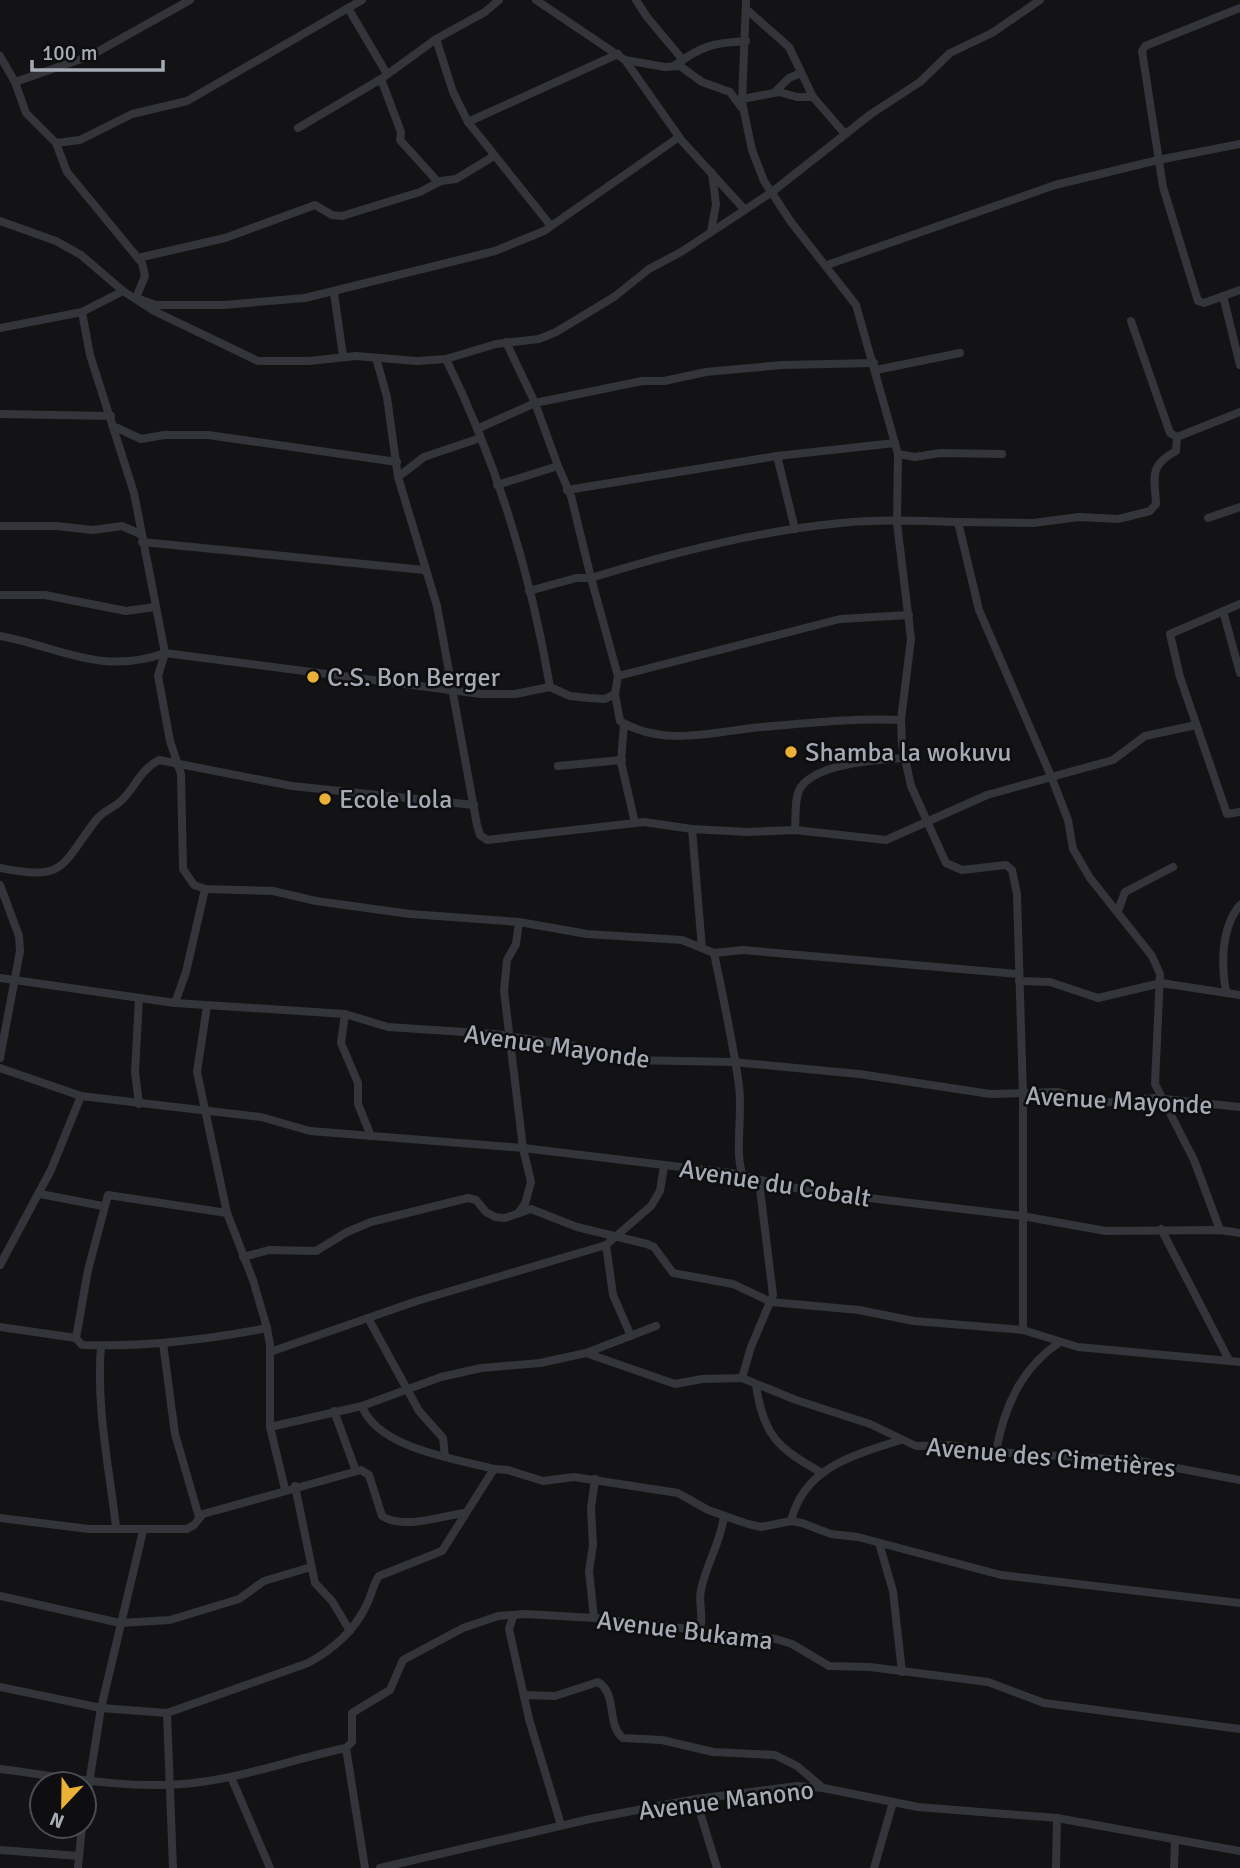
<svg xmlns="http://www.w3.org/2000/svg" width="1240" height="1868" viewBox="0 0 1240 1868" font-family="Signika,sans-serif">
<style>
.lines{fill:none;stroke-linecap:round;stroke-linejoin:round}
.minor{stroke:#34353a;stroke-width:8}
.poi-dot{fill:#ebb035;stroke:#0e0e10;stroke-width:2.5}
.labels{text-anchor:middle;stroke-width:5;stroke-linejoin:round;paint-order:stroke}
.poi-label{font-size:26px;fill:#a5aab5;stroke:#0e0e10;text-anchor:start}
.street-label{font-size:26px;fill:#a5aab5;stroke:#0e0e10}
</style>
<rect width="100%" height="100%" fill="#131315"/>
<g class="lines">
<!-- minor -->
<g class="minor">
<path d="M536,0l89,60 57,81 63,69"/>
<path d="M636,0l11,17 36,43"/>
<path d="M746,0l-4,102 10,48 12,31 27,41 65,83 42,149 -1,69 14,116 -10,81 1,25 9,41 35,77 16,7 44,-5 6,5 5,24 6,201v235"/>
<path d="M348,8l39,66"/>
<path d="M1240,8l-95,38 -3,5 21,136 35,114 6,2 36,-13"/>
<path d="M746,9l43,38 24,50"/>
<path d="M436,39l17,53 15,30 83,104"/>
<path d="M0,56l15,26 11,31 30,30 11,29 75,91 3,13 -9,22 20,7h67l82,-7 190,-47 49,-20 135,-94"/>
<path d="M625,60l40,7 15,-1 22,16 28,10 11,15"/>
<path d="M675,65c27,-19 37,-22 71,-24"/>
<path d="M381,79l20,53 -1,8 38,42"/>
<path d="M15,82l75,-26 100,-56"/>
<path d="M774,93l15,-15 12,-5"/>
<path d="M742,99l37,-7 18,5h16l32,37"/>
<path d="M468,122l150,-68"/>
<path d="M298,128l83,-49 55,-40 49,-27 14,-12"/>
<path d="M56,143l24,-3 52,-26 55,-13 175,-101"/>
<path d="M0,221l56,20 25,14 42,36 31,20 104,50h51l47,-5 61,5 29,-2 50,-15 43,-5 17,-7 58,-35 35,-28 32,-17 91,-60 99,-78 49,-32 30,-29 42,-20 48,-33"/>
<path d="M711,232l5,-28 -4,-31"/>
<path d="M138,258l87,-20 90,-33 17,10 10,1 78,-24 21,-11 15,-2 38,-23"/>
<path d="M827,265l228,-80 103,-25 82,-16"/>
<path d="M334,293l9,63"/>
<path d="M1223,296l17,69"/>
<path d="M82,312l8,43 44,138 31,160 -7,23 12,65 11,33 2,95 11,16 11,4 68,2 43,10 94,13 109,8 68,12 95,6 32,13 29,-3 276,24"/>
<path d="M1131,321l39,112 7,4"/>
<path d="M0,328l82,-16 41,-21"/>
<path d="M506,342l29,61 23,63"/>
<path d="M376,358l11,39 11,80 39,129 40,219 3,10 7,5 157,-18 48,7 55,3 48,-2 91,10 101,-45 126,-35 32,-24 51,-11"/>
<path d="M446,359c50,102 85,216 104,328"/>
<path d="M876,370l84,-17"/>
<path d="M0,414l111,2"/>
<path d="M115,427l26,12 23,-4h44l189,27"/>
<path d="M477,429l58,-26 107,-22h22l42,-9 76,-7 92,-2"/>
<path d="M1177,437l63,-25"/>
<path d="M898,454l17,3 25,-4 62,1"/>
<path d="M398,477l26,-20 56,-19"/>
<path d="M497,485l61,-19 13,30 20,82h-15l-47,13"/>
<path d="M567,490l210,-34"/>
<path d="M1208,518l32,-11"/>
<path d="M958,522l75,1 46,-6 39,2 32,-8 6,-7c-1,-27 -8,-38 20,-53l1,-14"/>
<path d="M0,526h56l37,4 29,-4 18,8"/>
<path d="M795,529l-18,-73 118,-13"/>
<path d="M142,542l282,28"/>
<path d="M0,595h45l81,16 29,-4"/>
<path d="M1240,604l-70,30 10,43 47,137 13,-2"/>
<path d="M1223,611l17,62"/>
<path d="M0,636c60,11 101,40 165,17l316,41h34l35,-7 20,9 19,2 16,1 10,-5 3,-18 -27,-98c80,-25 166,-47 250,-55 38,-4 79,-2 117,-1l21,88 72,166 17,44 5,29 17,29 62,78 8,18 -5,110 39,76 26,70"/>
<path d="M618,676l222,-57 69,-4"/>
<path d="M615,694l5,27c45,27 94,10 142,6 46,-4 92,-9 139,-7"/>
<path d="M624,724l-3,38 14,61"/>
<path d="M558,766l64,-6"/>
<path d="M692,829l10,119"/>
<path d="M795,830c1,-12 -1,-34 6,-43 17,-24 77,-27 104,-29"/>
<path d="M0,868c66,13 60,-1 96,-48 7,-9 18,-12 26,-20 14,-14 18,-30 37,-40l133,26 182,19"/>
<path d="M0,885l19,51 1,15 -20,107"/>
<path d="M1118,911l7,-19 48,-25"/>
<path d="M714,953c9,44 19,89 25,133 4,29 -5,67 4,90"/>
<path d="M0,978l175,25 170,11 43,13 107,7 80,12 54,14 104,2 126,12 131,20 68,-2 42,11 55,-5 85,9"/>
<path d="M1019,981l31,1 48,16 63,-15 79,12"/>
<path d="M1226,992c-5,-27 -5,-65 14,-87"/>
<path d="M175,1003l11,-31 19,-83"/>
<path d="M207,1006l-10,66 30,141 26,67 14,48 3,17v82l15,62"/>
<path d="M345,1014l-4,29 17,40v21l13,32"/>
<path d="M0,1068l81,28 180,21 49,14 213,17 208,25 78,18 213,25 84,15 114,-1 20,3"/>
<path d="M139,1104l-4,-32 4,-74"/>
<path d="M40,1194l63,12"/>
<path d="M519,1212l6,-8 6,-22 -8,-34 -19,-157 3,-31 9,-16 3,-22"/>
<path d="M1161,1229l68,131"/>
<path d="M606,1245l7,50 18,41"/>
<path d="M243,1257l26,-7 47,1 31,-19 24,-10 97,-24 8,2 10,12 9,5 10,1 26,-9 46,18 70,17 7,3 19,26 60,11 38,18 88,8 55,11 109,9 55,17 162,15"/>
<path d="M0,1265l51,-95 30,-74"/>
<path d="M368,1318l51,93 24,27 2,19"/>
<path d="M0,1327l76,11 6,7c62,2 124,-5 185,-17"/>
<path d="M76,1338l12,-68 20,-75 119,18"/>
<path d="M163,1343l12,91 24,83"/>
<path d="M101,1346c-5,62 8,120 15,181"/>
<path d="M270,1352l147,-51 189,-56 45,-39 9,-15 4,-25"/>
<path d="M586,1353l89,31 27,-5 40,-1 54,22 74,24 46,22 32,-1 48,7 144,9 100,19"/>
<path d="M742,1378l9,-31 22,-52 -14,-114"/>
<path d="M756,1385c7,51 22,63 66,88"/>
<path d="M362,1406c15,42 94,53 132,63"/>
<path d="M334,1411l22,60"/>
<path d="M270,1427l92,-21 79,-29 40,-9 59,-5 46,-10 70,-27"/>
<path d="M996,1452c8,-45 25,-84 64,-110"/>
<path d="M295,1486l20,97 17,18 18,30"/>
<path d="M0,1518l89,11h98l7,-4 9,-11 158,-44 8,5 13,41c21,14 59,0 83,-3"/>
<path d="M791,1521c13,-54 63,-66 110,-81"/>
<path d="M879,1543l14,48 9,81"/>
<path d="M0,1596l120,27 50,-3 69,-21 25,-18 47,-14"/>
<path d="M513,1617l-4,12 20,90 32,106"/>
<path d="M594,1618l-5,-47 4,-26 -2,-37 4,-29"/>
<path d="M700,1629c4,-14 -2,-26 1,-39 5,-26 20,-48 23,-74"/>
<path d="M0,1687l101,21 66,5 141,-50c24,-13 46,-32 58,-57 5,-9 7,-22 13,-30l63,-25 52,-82 14,1 35,11 31,-4 104,16 30,17 40,14 13,3 30,-6 11,2 29,11 27,3 143,38 239,28"/>
<path d="M524,1695l31,1 43,-14c20,12 8,43 25,56l39,2 51,12 62,3 22,11 26,22"/>
<path d="M167,1713l6,155"/>
<path d="M346,1748l19,120"/>
<path d="M0,1769c56,7 127,20 183,15 55,-4 109,-25 163,-36l6,-6v-29l38,-23 13,-30 60,-32 35,-12 27,-2 69,4 182,21 16,5 37,22 41,1 118,15 56,21 196,26"/>
<path d="M231,1777l39,91"/>
<path d="M696,1799l21,69"/>
<path d="M84,1815l17,-107 42,-177"/>
<path d="M0,1850l79,6"/>
<path d="M78,1868l4,-42"/>
<path d="M380,1868l210,-49 106,-20 101,-13 26,2 95,19 139,11 183,33"/>
<path d="M874,1868l19,-66"/>
<path d="M1056,1868l1,-50"/>
<path d="M1174,1868l1,-27"/>
</g>
</g>
<!-- markers -->
<g class="poi-dot">
<circle cx="313" cy="677" r="7"/>
<circle cx="791" cy="752" r="7"/>
<circle cx="325" cy="799" r="7"/>
</g>
<g class="labels">
<!-- poi labels -->
<g class="poi-label">
<text x="327" y="686">C.S. Bon Berger</text>
<text x="805" y="761">Shamba la wokuvu</text>
<text x="339" y="808">Ecole Lola</text>
</g>
<!-- street labels -->
<g class="street-label">
<text transform="translate(557 1046) rotate(8)" y="9">Avenue Mayonde</text>
<text transform="translate(1119 1100) rotate(3)" y="9">Avenue Mayonde</text>
<text transform="translate(775 1183) rotate(9)" y="9">Avenue du Cobalt</text>
<text transform="translate(1051 1457) rotate(5)" y="9">Avenue des Cimetières</text>
<text transform="translate(685 1630) rotate(7)" y="9">Avenue Bukama</text>
<text transform="translate(726 1800) rotate(-7)" y="9">Avenue Manono</text>
</g>
</g>
<!-- north arrow -->
<g transform="translate(63 1805) rotate(202)"><circle r="33" fill="#0e0e10" stroke="#4a4c52" stroke-width="2"/>
<path d="M0-5L12 26L0 18L-12 26Z" fill="#ebb035"/>
<text y="-10" font-size="19" font-weight="bold" text-anchor="middle" fill="#a5aab5">N</text>
</g>
<!-- scale -->
<path d="M32 60v10h131v-10" fill="none" stroke="#a5aab5" stroke-width="3.5"/>
<text x="42" y="60" font-size="21" fill="#a5aab5" stroke="#0e0e10" stroke-width="5" paint-order="stroke">100 m</text>
</svg>
